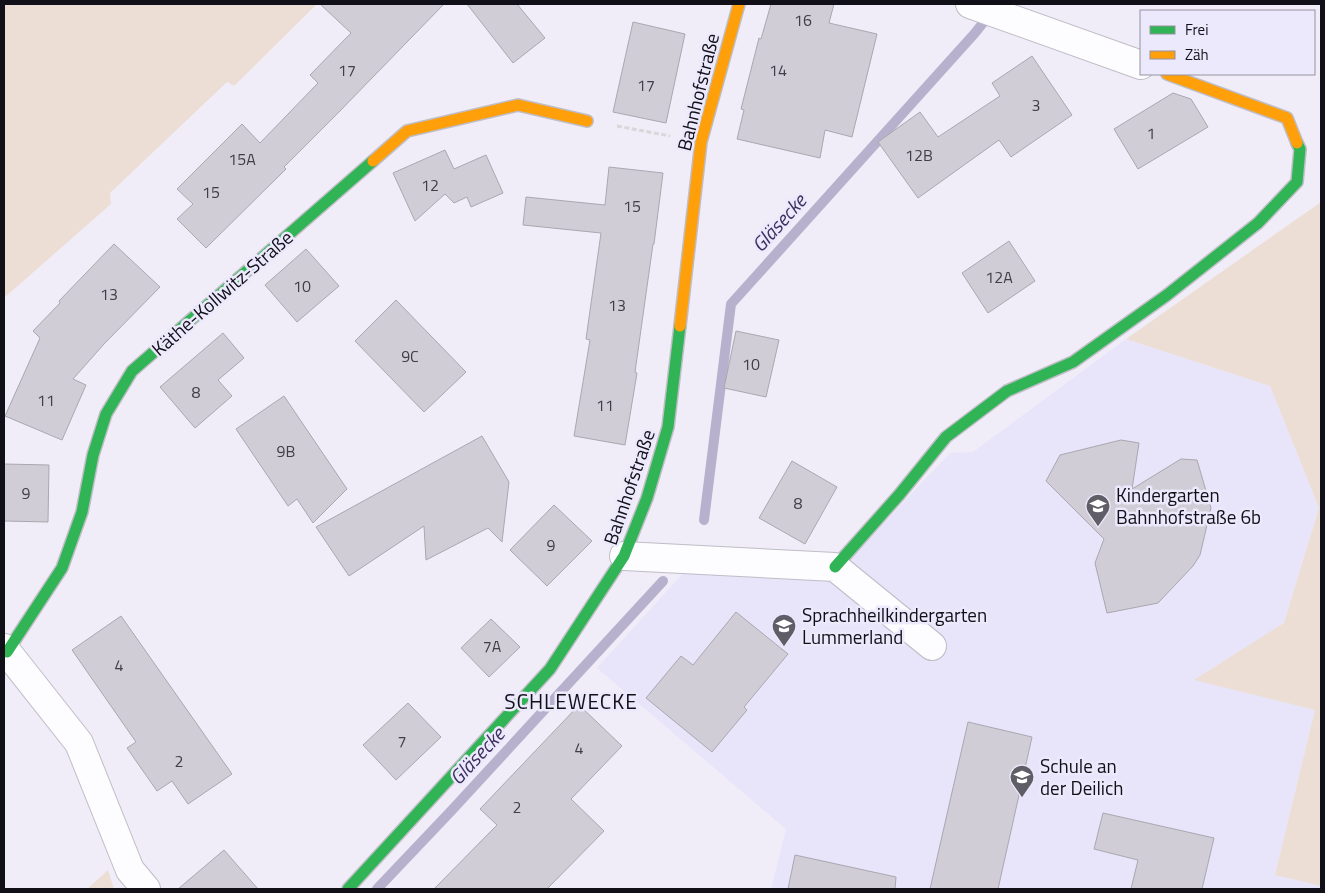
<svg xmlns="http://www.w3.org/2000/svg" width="1325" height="893" viewBox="0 0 1325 893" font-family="'Titillium Web',sans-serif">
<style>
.built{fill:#e8e4fa}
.green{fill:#ecded5}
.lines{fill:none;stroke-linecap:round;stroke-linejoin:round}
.stream{stroke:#b7b1cd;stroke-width:10}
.building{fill:#d0cdd7;stroke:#a9a7b0}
.street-casing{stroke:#bfbdc6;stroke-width:30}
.fast-casing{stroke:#bfbdc6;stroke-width:14}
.slow-casing{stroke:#bfbdc6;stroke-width:14}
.path{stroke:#d8d7da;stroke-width:3;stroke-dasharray:5 2.5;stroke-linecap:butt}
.street{stroke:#fdfcfe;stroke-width:28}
.fast{stroke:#30b455;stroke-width:11}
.slow{stroke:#ff9f0a;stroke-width:11}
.labels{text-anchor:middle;stroke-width:5;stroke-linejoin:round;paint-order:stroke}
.number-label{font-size:16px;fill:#413e47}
.street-label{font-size:19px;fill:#110f17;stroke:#ede9fc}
.poi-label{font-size:19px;fill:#110f17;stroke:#ede9fc;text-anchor:start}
.water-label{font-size:20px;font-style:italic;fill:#3e305f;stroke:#ede9fc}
.quarter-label{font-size:21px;letter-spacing:1px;fill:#110f17;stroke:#ede9fc}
</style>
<rect width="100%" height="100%" fill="#f0edf8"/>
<!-- built -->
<path class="built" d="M1126,339l144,47 49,122 -35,115 -89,57 120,30 -40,165 46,11v3h-550l15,-60 -189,-161 90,-99 146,8 117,-124 23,-1z"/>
<!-- green -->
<g class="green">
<path d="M4,4h313l-83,82 -7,-4 -117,111 1,11 -107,94z"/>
<path d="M1321,202v684l-46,-11 40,-165 -121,-30 90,-57 35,-115 -49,-122 -144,-47z"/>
<path d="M108,870l6,19h-27z"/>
</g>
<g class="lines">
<!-- stream -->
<g class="stream">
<path d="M704,520l27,-216 244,-271 15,-19"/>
<path d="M377,889l75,-79 211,-229"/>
</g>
</g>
<!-- building -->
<g class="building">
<path d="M320,4h124l-107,110 -53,53 2,2 -80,79 -29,-29 16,-15 -16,-15 65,-65 18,19 58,-60 -8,-8 41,-42z"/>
<path d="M467,4h50l28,34 -32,25z"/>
<path d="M771,4h63l-5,19 48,11 -25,103 -27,-7 -5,28 -83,-19 7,-29 -3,-1 18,-71 2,1z"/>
<path d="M633,22l52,12 -19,89 -53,-11z"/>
<path d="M1032,56l40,59 -61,42 -12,-17 -81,58 -40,-56 42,-30 18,25 62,-41 -8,-13z"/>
<path d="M1173,93l18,6 17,28 -70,42 -24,-40z"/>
<path d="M445,150l9,19 32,-14 17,38 -32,14 -4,-10 -13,6 -9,-9 -30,27 -22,-48z"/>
<path d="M609,167l54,6 -9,71h-1l-18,128 2,1 -12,72 -51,-9 16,-96 -4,-1 15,-106 -78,-8 3,-28 79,8z"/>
<path d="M1009,241l26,40 -47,32 -26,-40z"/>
<path d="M114,244l46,43 -56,57 -31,35 13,6 -24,55 -57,-24 35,-78 -7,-7 27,-28 -1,-2z"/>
<path d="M306,249l33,37 -42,36 -32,-37z"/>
<path d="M396,300l70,72 -42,40 -69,-71z"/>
<path d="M736,331l43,9 -13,57 -42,-9z"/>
<path d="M223,333l21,25 -26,22 14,16 -37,32 -35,-41z"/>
<path d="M284,396l63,93 -34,34 -16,-24 -9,7 -52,-77z"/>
<path d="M482,436l27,46 -7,60 -14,-14 -62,32 -2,-34 -75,50 -33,-49z"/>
<path d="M1121,440l18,3 -7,46 49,-30 16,1 14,48 -11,47 -7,11 -35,37 -51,10 -12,-50 9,-24 -58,-58 14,-26z"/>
<path d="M792,461l45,26 -32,57 -46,-26z"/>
<path d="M4,464l45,1 -1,57 -44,-1z"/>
<path d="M554,505l38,36 -45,45 -37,-36z"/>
<path d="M736,612l52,42 -44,53 3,3 -35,42 -66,-54 35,-42 12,9z"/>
<path d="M121,616l111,158 -44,30 -16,-23 -15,10 -30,-43 9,-6 -64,-92z"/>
<path d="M491,619l29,28 -31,30 -28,-29z"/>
<path d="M408,703l33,34 -45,43 -33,-35z"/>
<path d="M579,705l43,41 -51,53 33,32 -57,58h-113l63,-64 -17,-16z"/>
<path d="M968,722l64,15 -34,152h-68z"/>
<path d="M1103,813l111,25 -12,51h-71l7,-29 -44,-11z"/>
<path d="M224,850l34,39h-80z"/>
<path d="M795,855l101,22 -1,12h-107z"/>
</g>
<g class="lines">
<defs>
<g id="street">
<path d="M970,4l171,61"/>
<path d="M624,556l211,11 97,79"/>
<path d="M4,648l75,95 51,127 16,19"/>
</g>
<g id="fast">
<path d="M835,567l64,-72 47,-58 61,-46 66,-29 94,-67 91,-72 39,-41 3,-33 -3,-6"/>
<path d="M7,652l55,-84 20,-56 11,-57 13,-41 26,-43 241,-210"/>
<path d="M348,889l202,-220 74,-113 23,-58 21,-71 12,-101"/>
</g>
<g id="slow">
<path d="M1167,74l120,44 10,25"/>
<path d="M373,161l34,-30 111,-26 69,16"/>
<path d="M680,326l21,-184 38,-138"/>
</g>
</defs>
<!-- street casing -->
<use href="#street" class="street-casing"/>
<!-- fast casing -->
<use href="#fast" class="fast-casing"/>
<!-- slow casing -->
<use href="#slow" class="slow-casing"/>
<!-- path -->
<path class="path" d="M617,126l53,10"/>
<!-- street -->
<use href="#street" class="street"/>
<!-- fast -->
<use href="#fast" class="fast"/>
<!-- slow -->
<use href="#slow" class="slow"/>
</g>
<!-- icons -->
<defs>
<symbol id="school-pin" viewBox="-11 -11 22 30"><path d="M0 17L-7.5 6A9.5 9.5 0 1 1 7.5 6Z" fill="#5f5d66" stroke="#ede9fc"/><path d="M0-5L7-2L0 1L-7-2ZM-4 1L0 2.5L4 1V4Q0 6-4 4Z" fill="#fff"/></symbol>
</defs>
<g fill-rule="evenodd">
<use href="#school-pin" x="1084" y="492" width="28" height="38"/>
<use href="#school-pin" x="770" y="612" width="28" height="38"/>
<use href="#school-pin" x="1008" y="763" width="28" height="38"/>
</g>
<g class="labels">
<!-- number labels -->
<g class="number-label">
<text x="803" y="26">16</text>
<text x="347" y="76">17</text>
<text x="778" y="76">14</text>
<text x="646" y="91">17</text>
<text x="1036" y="111">3</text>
<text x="1151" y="139">1</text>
<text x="919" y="161">12B</text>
<text x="242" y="165">15A</text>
<text x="430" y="191">12</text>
<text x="211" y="198">15</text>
<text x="632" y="212">15</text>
<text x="999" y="283">12A</text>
<text x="302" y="292">10</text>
<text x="109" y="300">13</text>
<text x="617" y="311">13</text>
<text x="410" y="362">9C</text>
<text x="751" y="370">10</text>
<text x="196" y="398">8</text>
<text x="46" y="406">11</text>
<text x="605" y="411">11</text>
<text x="286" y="457">9B</text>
<text x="26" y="499">9</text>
<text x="798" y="509">8</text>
<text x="551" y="551">9</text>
<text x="492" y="652">7A</text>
<text x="119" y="671">4</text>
<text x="402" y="747">7</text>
<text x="579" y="754">4</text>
<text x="179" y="767">2</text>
<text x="517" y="813">2</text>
</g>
<!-- street labels -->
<g class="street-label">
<text transform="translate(698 92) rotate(-76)" y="7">Bahnhofstraße</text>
<text transform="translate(222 293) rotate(-41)" y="7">Käthe-Kollwitz-Straße</text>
<text transform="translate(629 487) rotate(-71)" y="7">Bahnhofstraße</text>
</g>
<!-- poi labels -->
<g class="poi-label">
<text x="1116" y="502">Kindergarten<tspan x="1116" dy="22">Bahnhofstraße 6b</tspan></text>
<text x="802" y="622">Sprachheilkindergarten<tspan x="802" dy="22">Lummerland</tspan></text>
<text x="1040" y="773">Schule an<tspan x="1040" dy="22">der Deilich</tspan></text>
</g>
<!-- water labels -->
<g class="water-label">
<text transform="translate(779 223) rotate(-48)" y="7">Gläsecke</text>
<text transform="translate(477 756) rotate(-47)" y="7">Gläsecke</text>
</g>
<!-- quarter labels -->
<g class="quarter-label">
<text x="571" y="709">SCHLEWECKE</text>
</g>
</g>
<!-- border -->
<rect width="1325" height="893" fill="none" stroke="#110f17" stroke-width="10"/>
<!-- legend -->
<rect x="1140" y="10" width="175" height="65" fill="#ede9fc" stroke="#9592a0"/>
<rect x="1150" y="26" width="25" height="8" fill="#30b455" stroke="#9592a0"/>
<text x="1185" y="35" font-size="15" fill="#110f17">Frei</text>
<rect x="1150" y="51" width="25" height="8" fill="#ff9f0a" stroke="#9592a0"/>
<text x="1185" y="60" font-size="15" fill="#110f17">Zäh</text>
</svg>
